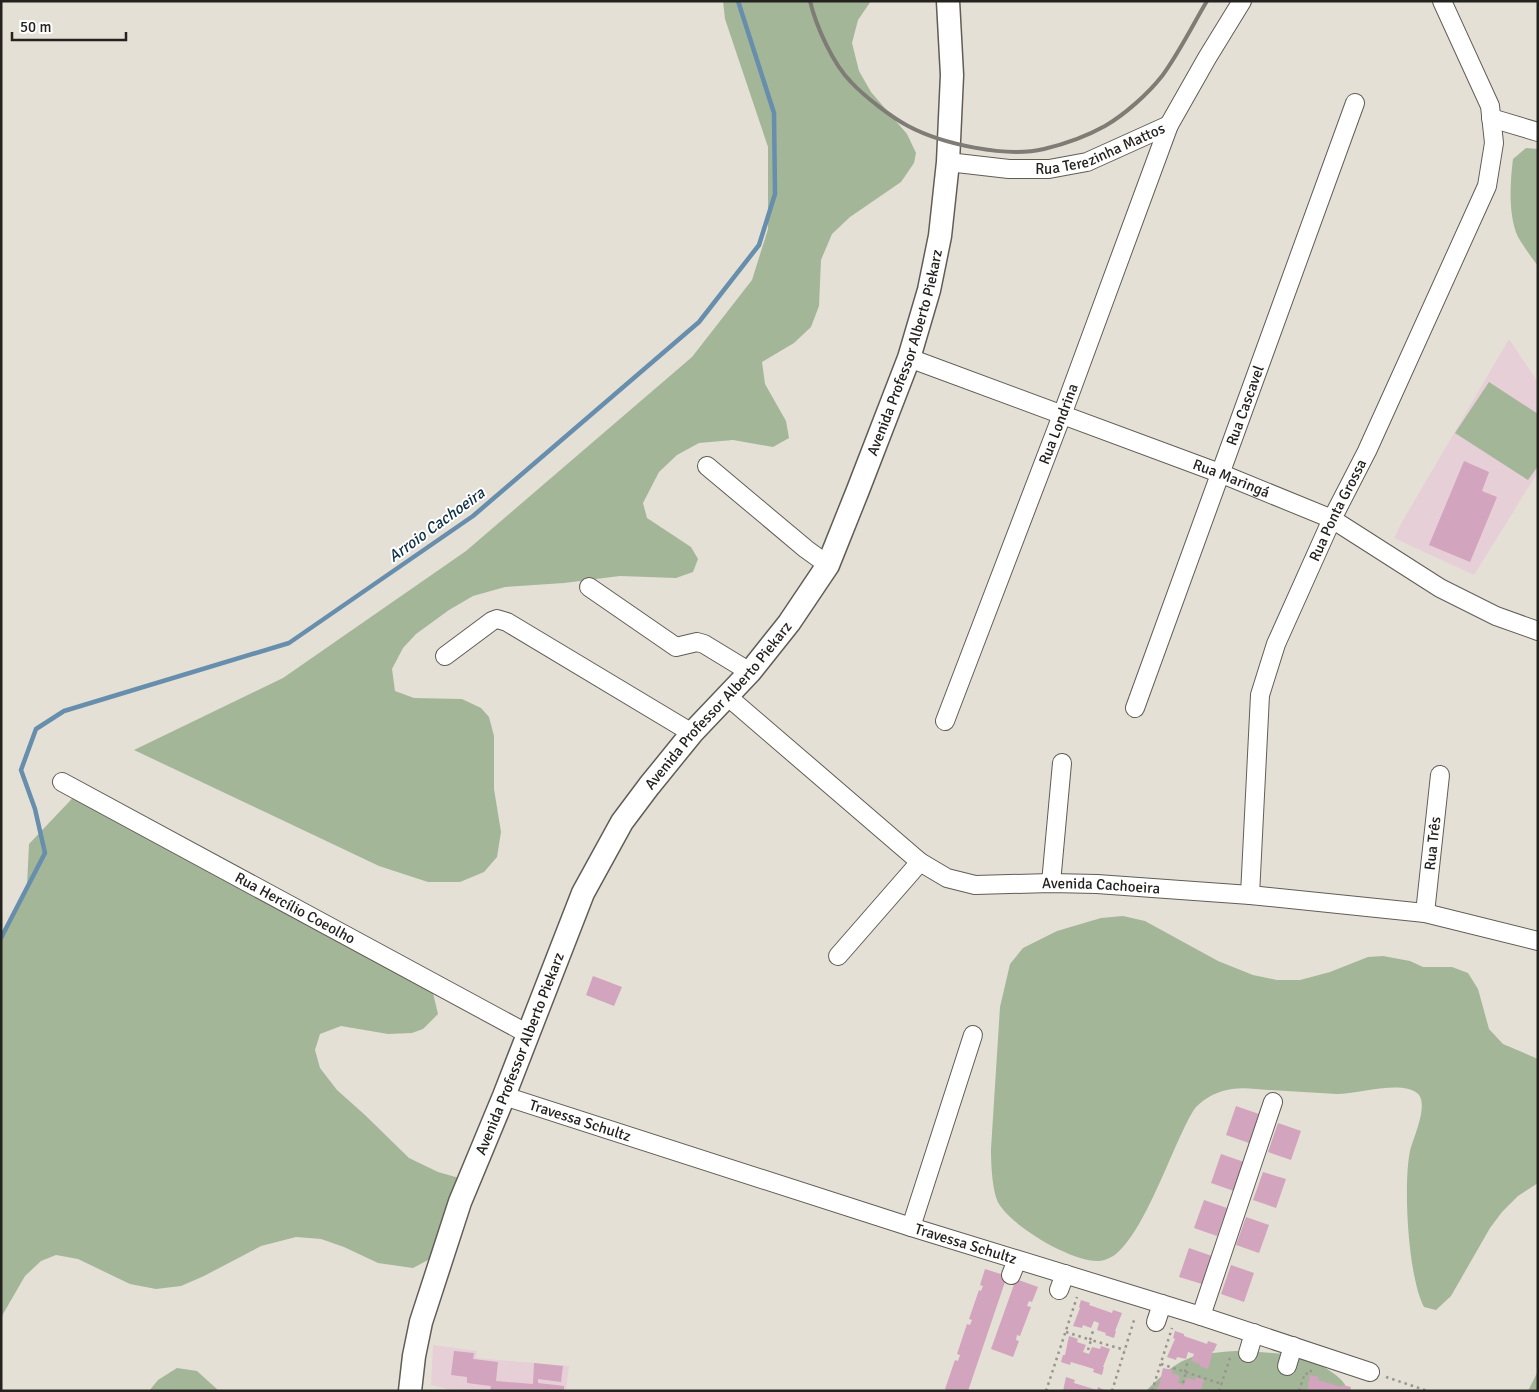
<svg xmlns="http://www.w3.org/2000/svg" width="1539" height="1392" viewBox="0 0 1539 1392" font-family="Signika,sans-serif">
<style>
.education{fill:#e7cfd8}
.green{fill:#a3b698}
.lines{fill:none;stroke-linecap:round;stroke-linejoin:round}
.stream{stroke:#688ead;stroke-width:4.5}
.building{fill:#d2a4bd}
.minor-casing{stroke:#615d55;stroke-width:20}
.major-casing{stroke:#615d55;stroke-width:25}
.path{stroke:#98958e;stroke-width:2.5;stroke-dasharray:2.5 4;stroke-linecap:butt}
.minor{stroke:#fff;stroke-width:18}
.major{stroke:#fff;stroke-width:22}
.rail{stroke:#7f7c76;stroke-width:4}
.labels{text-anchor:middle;stroke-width:4;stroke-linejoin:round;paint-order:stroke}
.street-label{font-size:15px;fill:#24221f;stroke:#fff}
.water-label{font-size:16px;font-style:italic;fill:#0e2e45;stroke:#fff}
</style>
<rect width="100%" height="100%" fill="#e4e0d6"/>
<!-- education -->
<g class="education">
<path d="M1509,339l29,43v90l-64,103 -80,-37 8,-16z"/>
<path d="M433,1345l44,6 -1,7 93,8 -3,25h-110l-25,-6z"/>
</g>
<!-- green -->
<g class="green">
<path d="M723,1h148l-13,19 -6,23 7,28 12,21 36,42 9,19 -2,10 -13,19 -51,35 -18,17 -11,26 -2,46 -8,21 -17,16 -32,19 3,22 21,37 3,17 -16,9 -40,-7 -34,3 -22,12 -18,17 -16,31 4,15 44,29 7,12 -5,13 -17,6 -56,-2 -56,7 -59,4 -32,9 -24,14 -33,24 -13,14 -11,21 3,22 19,7 48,1 19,9 8,9 5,19v53l7,43 -4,25 -13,15 -24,10h-32l-49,-16 -245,-116 149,-72 183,-127 226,-194 60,-77 16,-51v-82l-43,-128z"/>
<path d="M1526,148l12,1v117c-7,-9 -14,-19 -20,-29 -10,-21 -8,-55 -5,-78z"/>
<path d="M1489,382l49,32v52l-10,14 -73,-47z"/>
<path d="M85,785l348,208 5,21 -15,15 -11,4 -24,1 -47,-8 -21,8 -5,16 5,18 17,22 28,25 44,43 29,14 21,6 -29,81 -17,9 -35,-5 -34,-16 -23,-8 -25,-2 -35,9 -57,30 -23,10 -25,3 -26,-5 -52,-25 -22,-4 -15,6 -16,15 -22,38 -2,6v-384l26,-51 2,-41z"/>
<path d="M1123,916l22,5 73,40 35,14 24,5h23l30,-8 38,-15 15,-1 27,5 13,6h29l16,6 10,16 11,40 14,15 35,15v124l-20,13 -16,16 -12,16 -39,68 -15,14 -12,-3c-16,-30 -21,-122 -14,-156 3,-13 20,-48 7,-58 -16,-13 -59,1 -80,1 -23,-1 -46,-3 -69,-4 -11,-1 -25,-3 -36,-1 -14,2 -26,8 -36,18 -7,9 -12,22 -17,32 -14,30 -38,94 -62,114 -4,4 -13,8 -18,8 -27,1 -85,-33 -100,-57 -7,-12 -8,-41 -8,-55l9,-142 10,-43 13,-16 34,-17 44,-13z"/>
<path d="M1236,1351c32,2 67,0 94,20 8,5 15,11 18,20h-202c34,-34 43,-37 90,-40z"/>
<path d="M177,1368l20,3 22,20h-70l9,-11z"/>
<path d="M1538,1371v20h-10z"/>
</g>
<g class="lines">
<!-- stream -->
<path class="stream" d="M1,938l44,-85 -10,-44 -14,-39 15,-41 28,-18 225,-68 184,-127 226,-194 60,-77 16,-51 -1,-81 -36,-112"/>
</g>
<!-- building -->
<g class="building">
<path d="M1464,461l25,11 -7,19 15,6 -27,65 -41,-17z"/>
<path d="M593,976l29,11 -8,19 -28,-11z"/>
<path d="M1236,1106l23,8 -10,29 -23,-8z"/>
<path d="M1278,1123l23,8 -10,29 -23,-8z"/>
<path d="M1221,1154l23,8 -10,29 -23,-8z"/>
<path d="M1263,1172l23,7 -10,29 -23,-8z"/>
<path d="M1204,1200l23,8 -10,28 -23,-8z"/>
<path d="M1246,1217l23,8 -10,28 -23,-8z"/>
<path d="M1189,1248l23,8 -10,28 -23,-7z"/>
<path d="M1231,1265l23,8 -10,29 -23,-8z"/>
<path d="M985,1269l22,7 -39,115h-20l-3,-2 10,-29 3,1 2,-6 -3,-1 10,-30 3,1 2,-5 -3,-1 10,-29 2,1 2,-5 -3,-1z"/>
<path d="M1016,1279l22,8 -6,15 -3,-1 -2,5 4,1 -11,29 -3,-1 -1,5 3,1 -6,16 -22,-8z"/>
<path d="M1081,1300l9,3 -1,2 23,8 1,-3 9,3 -7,18h1l-2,7 -9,-3 1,-2 -9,-3 2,-7 -5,-2 -3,7 -8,-3 -1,3 -9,-2 7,-18 -1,-1z"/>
<path d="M1175,1331l9,3v2l23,8 1,-3 9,3 -3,7h-1l-5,18 -9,-3 1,-2 -9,-3 3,-7 -6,-2 -2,7 -9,-2 -1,3 -9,-3 8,-18 -2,-1z"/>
<path d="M1069,1336l9,3 -1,3 9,3 -3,7 6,2 3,-7 8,2 1,-3 9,3 -7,18h1l-2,8 -9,-3 1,-3 -23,-7 -1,3 -9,-3 2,-7h2z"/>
<path d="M454,1351l20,2 -1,6 25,3 -2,19 37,3 1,-21 29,3 -2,16 -23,-3v4l26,3v5h-74l1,-5 -24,-3v-6l-16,-2z"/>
<path d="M1163,1368l9,2v3l8,3 -2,7 6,2 2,-7 9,2 1,-3 8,3 -2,7 -2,4h-44l2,-5h1z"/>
<path d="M1310,1375l9,2 -1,3 24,7 1,-2 8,2 -1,4h-43z"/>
<path d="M1066,1377l9,3 -1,3 23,7 1,-3 9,4h-44z"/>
</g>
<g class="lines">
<defs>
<g id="minor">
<path d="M1491,118l47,14"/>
<path id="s1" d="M948,162l61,7h40l38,-7 82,-37"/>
<path id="s2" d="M909,358l313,116 110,45 108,69 56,28 42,15"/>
<path d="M707,466l99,83 22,16"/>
<path d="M589,587l87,60 21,-5 7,2 46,28"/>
<path d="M445,656l47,-35 5,-2 10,3 185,111"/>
<path id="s3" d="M727,696l193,166 27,16 28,7 76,-2 46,1 153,11 175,18 113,28"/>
<path id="s4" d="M1135,708l220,-605"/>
<path id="s5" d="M945,721l117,-306 107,-290 38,-67 35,-57"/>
<path id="s6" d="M62,782l466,252"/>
<path d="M1051,883l11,-120"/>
<path id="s7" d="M1250,895l10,-200 16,-51 56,-125 35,-68 120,-265 7,-43 -4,-37 -48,-105"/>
<path id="s8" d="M1425,913l15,-138"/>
<path d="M838,956l82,-94"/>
<path id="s9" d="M504,1096l407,131 290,89 169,56"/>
<path d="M911,1227l62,-192"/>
<path d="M1011,1275l6,-15"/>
<path d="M1059,1290l6,-16"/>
<path d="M1201,1316l72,-214"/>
<path d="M1156,1322l6,-18"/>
<path d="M1248,1353l6,-20"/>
<path d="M1287,1366l6,-20"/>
</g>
<g id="major">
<path id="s10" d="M410,1391l4,-35 7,-34 39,-120 44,-106 79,-203 39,-71 27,-36 43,-53 58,-61 39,-49 39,-58 30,-75 51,-132 20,-68 11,-54 8,-74 4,-87 -4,-74"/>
</g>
</defs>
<!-- minor casing -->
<use href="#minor" class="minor-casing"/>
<!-- major casing -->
<use href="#major" class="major-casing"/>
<!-- path -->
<g class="path">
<path d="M1066,1332l25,8"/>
<path d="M1090,1340l4,-12"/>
<path d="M1088,1350l3,-10 34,10"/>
<path d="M1161,1364l61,20"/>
<path d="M1185,1372l3,-12"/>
<path d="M1386,1377l42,14"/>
<path d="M1183,1383l3,-11"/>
<path d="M1046,1391l31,-94"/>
<path d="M1112,1391l23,-74"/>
<path d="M1152,1391l20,-63"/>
<path d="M1219,1391l11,-33"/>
<path d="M1299,1391l6,-18 3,1 1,-3h3"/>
</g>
<!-- minor -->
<use href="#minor" class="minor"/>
<!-- major -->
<use href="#major" class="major"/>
<!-- rail -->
<path class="rail" d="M810,1c6,25 23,63 41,81 13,14 40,35 57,44 34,18 98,32 136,23 21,-5 43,-13 61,-23 19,-11 43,-32 57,-50 17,-23 30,-50 45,-75"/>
</g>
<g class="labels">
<!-- street labels -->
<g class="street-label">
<text dy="5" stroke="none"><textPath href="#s1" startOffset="156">Rua Terezinha Mattos</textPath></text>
<text dy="5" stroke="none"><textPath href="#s10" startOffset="1166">Avenida Professor Alberto Piekarz</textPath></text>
<text dy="5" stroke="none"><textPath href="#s4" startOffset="322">Rua Cascavel</textPath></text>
<text dy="5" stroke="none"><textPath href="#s5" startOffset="318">Rua Londrina</textPath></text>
<text dy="5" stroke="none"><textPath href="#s2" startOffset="344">Rua Maringá</textPath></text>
<text dy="5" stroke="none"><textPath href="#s7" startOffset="401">Rua Ponta Grossa</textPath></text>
<text dy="5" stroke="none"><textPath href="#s10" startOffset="761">Avenida Professor Alberto Piekarz</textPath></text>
<text dy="5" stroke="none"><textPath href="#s8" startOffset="70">Rua Três</textPath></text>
<text dy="5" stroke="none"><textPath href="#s3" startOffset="441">Avenida Cachoeira</textPath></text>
<text dy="5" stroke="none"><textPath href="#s6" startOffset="265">Rua Hercílio Coeolho</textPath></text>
<text dy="5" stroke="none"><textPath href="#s10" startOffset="356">Avenida Professor Alberto Piekarz</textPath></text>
<text dy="5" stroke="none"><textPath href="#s9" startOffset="80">Travessa Schultz</textPath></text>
<text dy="5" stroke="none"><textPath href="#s9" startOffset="485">Travessa Schultz</textPath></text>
</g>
<!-- water labels -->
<g class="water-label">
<text transform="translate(436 524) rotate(-36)" y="6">Arroio Cachoeira</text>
</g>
</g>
<!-- border -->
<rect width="1539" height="1392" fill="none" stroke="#24221f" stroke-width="5"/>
<!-- scale -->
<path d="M12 32v8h114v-8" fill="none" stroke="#24221f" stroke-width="2.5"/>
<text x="20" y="32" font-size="15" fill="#24221f" stroke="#ffffff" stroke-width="4" paint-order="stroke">50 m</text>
</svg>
